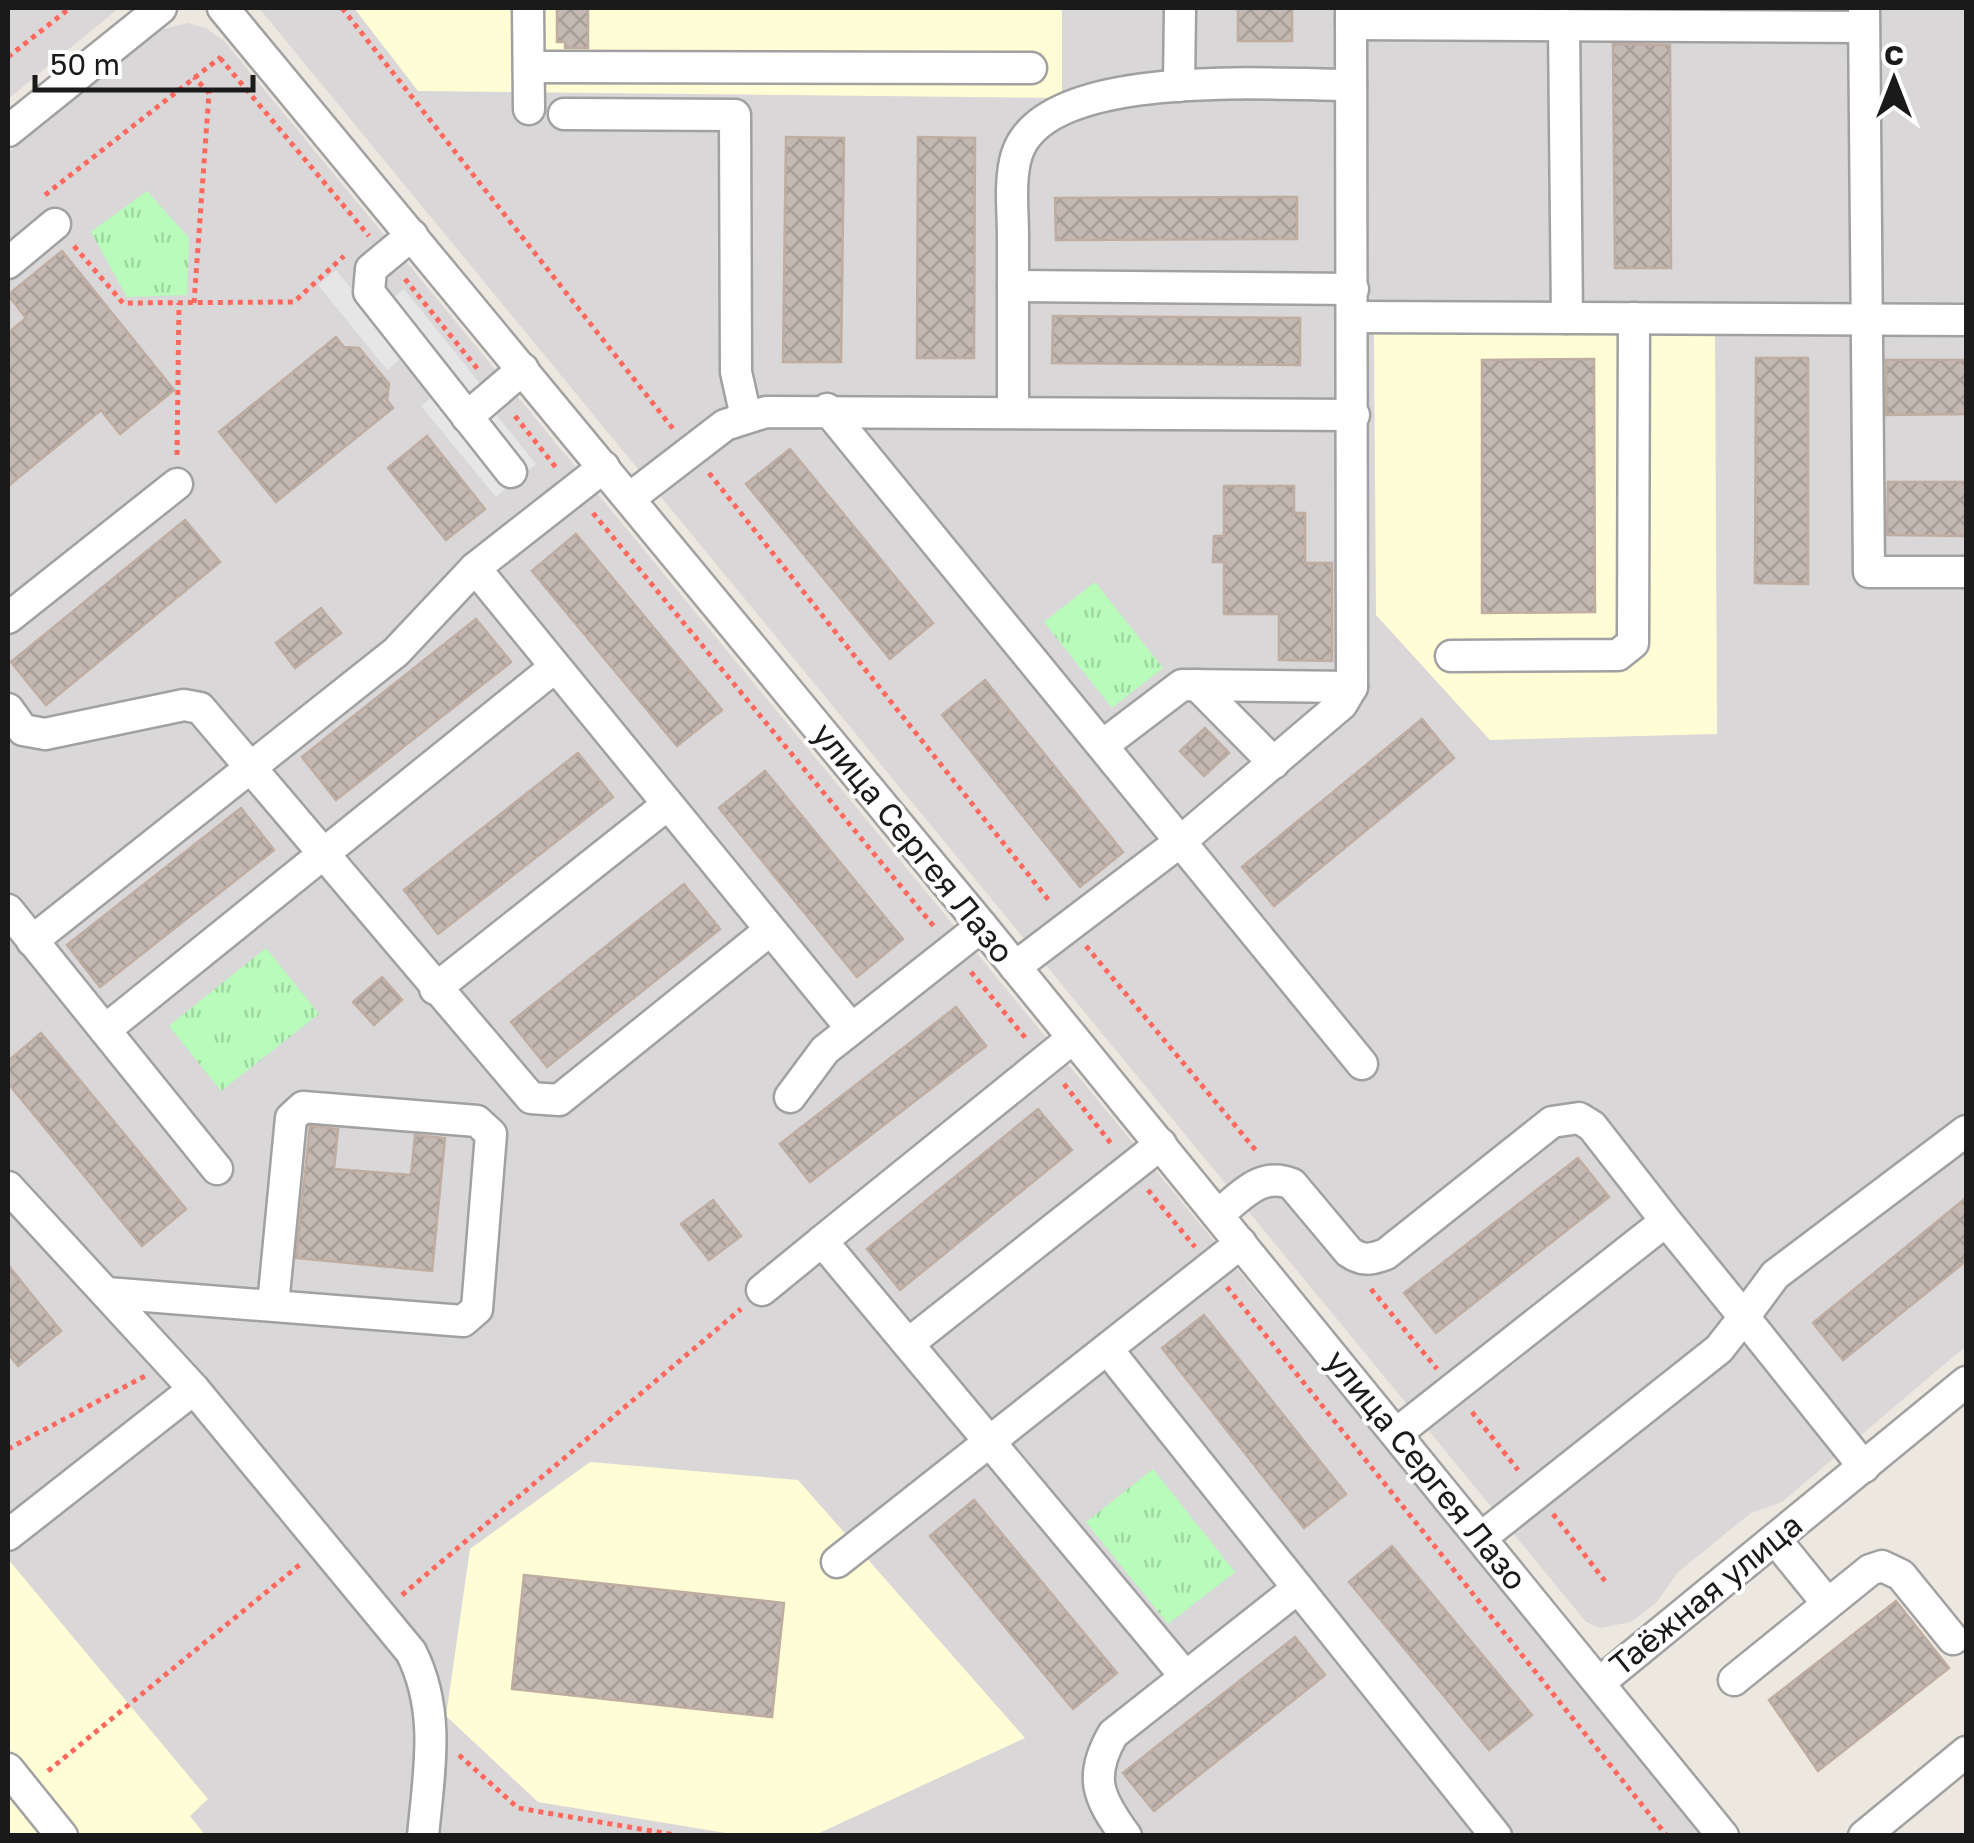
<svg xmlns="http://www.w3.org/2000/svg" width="1974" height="1843" viewBox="0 0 1974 1843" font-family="'Golos Text',sans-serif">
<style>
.residential{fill:#d9d7d7}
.education{fill:#fffdd6}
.park{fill:url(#park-tufts)}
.parking{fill:#e6e6e6}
.building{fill:url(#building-cross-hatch);stroke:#bfada1;stroke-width:2.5}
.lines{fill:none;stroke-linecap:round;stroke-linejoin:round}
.minor-casing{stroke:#a1a1a1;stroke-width:35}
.path{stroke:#ff685e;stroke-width:5;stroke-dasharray:5 5;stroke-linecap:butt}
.minor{stroke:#fff;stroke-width:30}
.labels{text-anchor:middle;stroke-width:8;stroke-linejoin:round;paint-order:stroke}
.street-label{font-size:32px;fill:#1a1a1a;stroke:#fff}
</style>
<defs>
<pattern id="park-tufts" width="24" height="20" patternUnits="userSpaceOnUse" patternTransform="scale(2.5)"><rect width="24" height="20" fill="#b8fbbb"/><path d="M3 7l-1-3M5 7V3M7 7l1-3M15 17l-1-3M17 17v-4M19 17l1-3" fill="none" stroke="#9ed7a0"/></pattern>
<pattern id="building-cross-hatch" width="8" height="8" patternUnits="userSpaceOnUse" patternTransform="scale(2.5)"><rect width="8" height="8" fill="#c4b9b2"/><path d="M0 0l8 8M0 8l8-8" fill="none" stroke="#a89e98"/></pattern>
</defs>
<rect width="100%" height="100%" fill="#ede8df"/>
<!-- residential -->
<g class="residential">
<path d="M8,8h111l-111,91z"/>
<path d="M259,8h1707v1338l-184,156 -31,11 -73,59 -21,30 -26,20 -31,6 -14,-6z"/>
<path d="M188,23l18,5 19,14 1479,1793 -1696,1v-1683l152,-123z"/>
</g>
<!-- education -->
<g class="education">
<path d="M354,8h708v90l-644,-7z"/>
<path d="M1715,331l2,403 -227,6 -114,-125 -2,-283z"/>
<path d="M590,1462l208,18 227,258 -210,97 -71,1 -206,-34 -92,-86 24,-167z"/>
<path d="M8,1559l200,240 -18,17 15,19h-197z"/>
</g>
<!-- park -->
<g class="park">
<path d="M147,191l42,47 -2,57 -60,2 -36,-65z"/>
<path d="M1095,582l68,86 -51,40 -68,-86z"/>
<path d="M266,948l53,66 -98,77 -52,-65z"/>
<path d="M1153,1469l82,103 -67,52 -82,-102z"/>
</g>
<!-- parking -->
<g class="parking">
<path d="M336,270l69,85 -18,15 -69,-85z"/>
<path d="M404,289l83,103 -17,14 -83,-103z"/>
<path d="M437,393l33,40 25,-20 41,51 -40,33 -75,-91z"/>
</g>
<!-- building -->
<g class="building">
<path d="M557,8h31v40h-23v-6h-8z"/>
<rect x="1238" y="8" width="54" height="33"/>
<path d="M1613,44l57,1 1,223h-56z"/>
<path d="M786,137l58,1 -3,224h-58z"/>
<path d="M918,137l57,1 -1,220h-57z"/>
<path d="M1297,197v42l-241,1 -1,-42z"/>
<path d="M62,251l112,139 -54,44 -19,-24 -93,76v-153l18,-15 -18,-23z"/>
<path d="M1053,316l247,2v47l-248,-2z"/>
<path d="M336,337l8,10 15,1 30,36 -2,16 6,8 -117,94 -57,-70z"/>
<path d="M1756,358h52v226l-53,-1z"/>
<path d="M1594,359l1,253 -113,1v-253z"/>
<path d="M1886,360h80v54l-80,1z"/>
<path d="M427,436l58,73 -39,31 -58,-72z"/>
<path d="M790,449l143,174 -43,36 -144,-175z"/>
<path d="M1888,482h78v54l-79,-1z"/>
<path d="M1224,486h70v27h11v50h27v98l-53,-1v-46h-55v-52h-11l1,-26h10z"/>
<path d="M185,520l35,42 -174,143 -35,-43z"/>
<path d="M576,534l146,176 -45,36 -145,-175z"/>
<path d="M321,608l20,25 -46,35 -19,-25z"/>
<path d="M476,619l35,43 -175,138 -34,-43z"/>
<path d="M985,680l138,172 -43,35 -138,-172z"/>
<path d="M1422,719l32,39 -180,148 -32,-39z"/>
<path d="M1205,728l24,25 -25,23 -24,-25z"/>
<path d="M578,753l35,44 -175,137 -34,-44z"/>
<path d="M765,771l138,168 -46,38 -138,-169z"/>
<path d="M241,808l33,42 -174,137 -33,-42z"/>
<path d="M684,884l36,45 -173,138 -36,-45z"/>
<path d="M382,977l20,23 -28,25 -21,-23z"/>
<path d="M956,1007l30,39 -176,136 -30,-38z"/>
<path d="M41,1033l145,176 -44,37 -134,-163v-22z"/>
<path d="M1038,1109l34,41 -172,140 -33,-41z"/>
<path d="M310,1126l28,3 -4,40 77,6 4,-40 30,3 -13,133 -136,-13z"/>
<path d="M1578,1158l31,39 -173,136 -32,-40z"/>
<path d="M1966,1198v63l-123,99 -30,-37z"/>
<path d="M713,1200l28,36 -32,24 -28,-36z"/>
<path d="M8,1265l53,66 -43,35 -10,-13z"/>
<path d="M1204,1315l142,179 -42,34 -142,-180z"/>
<path d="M974,1500l143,173 -44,36 -143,-173z"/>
<path d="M1392,1546l140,169 -43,35 -140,-168z"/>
<path d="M524,1575l260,28 -12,114 -260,-28z"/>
<path d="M1896,1601l53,67 -131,103 -49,-71z"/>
<path d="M1295,1637l30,38 -171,136 -31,-38z"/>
</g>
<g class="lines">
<defs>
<g id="minor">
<path d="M223,8l759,918 741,910"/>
<path d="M528,8l1,101"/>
<path d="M1864,8l5,564h97"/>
<path d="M1351,24l513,3"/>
<path d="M1564,25l3,293"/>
<path d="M529,67l502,1"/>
<path d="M1179,86l1,-78"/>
<path d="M564,114l171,1 1,257 10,45"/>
<path d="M8,131l153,-123"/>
<path d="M412,235l-41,34 -2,23 142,180"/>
<path d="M8,263l47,-39"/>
<path d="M1013,286l340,3"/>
<path d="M1353,317l613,3"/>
<path d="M827,409l535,655"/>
<path d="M1013,412c0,-58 0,-117 0,-175 0,-27 -4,-58 4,-83 29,-88 259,-69 334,-69"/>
<path d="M467,417l56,-48"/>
<path d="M630,498l95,-73 41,-13 588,3"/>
<path d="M475,568l376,460"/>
<path d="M8,618l169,-134"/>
<path d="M1451,656l167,-1 15,-12 1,-325"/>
<path d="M1197,685l77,78"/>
<path d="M8,709l15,21 22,4 139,-29 16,3 331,390 28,2 210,-169"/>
<path d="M1103,745l79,-60 170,2"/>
<path d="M8,910l209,259"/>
<path d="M32,941l364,-289 79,-84 129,-101"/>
<path d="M1015,967l166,-126 161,-137 10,-17 -1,-679"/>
<path d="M435,989l232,-184"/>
<path d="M105,1030l450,-363"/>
<path d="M1073,1038l-251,203 363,435"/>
<path d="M790,1097l35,-47 157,-124"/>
<path d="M8,1187l186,202 217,263c30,59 18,120 12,184"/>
<path d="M1218,1215c23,-19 43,-44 74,-31l57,68c13,9 22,8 37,2l166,-132 27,-4 13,8 74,95"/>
<path d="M762,1290l60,-49"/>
<path d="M107,1293l356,28 14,-12 14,-175 -14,-13 -174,-14 -12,11 -18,187"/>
<path d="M908,1344l253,-200"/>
<path d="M1108,1350l388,486"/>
<path d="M1397,1433l269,-212 78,96 31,-42 191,-144"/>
<path d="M8,1535l186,-146"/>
<path d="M1482,1537l237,-188 25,-32 120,150"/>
<path d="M1775,1539l52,64"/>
<path d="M837,1562l404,-319"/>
<path d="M1734,1680l136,-110 12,-4 19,9 52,64"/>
<path d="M1599,1683l367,-301"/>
<path d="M8,1769l54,67"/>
<path d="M1126,1836c-28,-38 -38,-59 -13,-102l185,-146"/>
<path d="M1864,1836l102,-84"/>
</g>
</defs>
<!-- minor casing -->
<use href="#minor" class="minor-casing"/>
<!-- path -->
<g class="path">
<path d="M342,8l332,422"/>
<path d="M8,57l62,-49"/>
<path d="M220,58l149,178"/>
<path d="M45,195l176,-138"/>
<path d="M74,246l49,57 171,-1 50,-46"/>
<path d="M405,279l75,93"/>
<path d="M194,303l15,-210 -15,-16"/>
<path d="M515,416l43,54"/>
<path d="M177,455l2,-152"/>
<path d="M709,473l342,430"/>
<path d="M593,513l343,416"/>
<path d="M1086,946l172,207"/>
<path d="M971,972l57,69"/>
<path d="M1064,1084l49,62"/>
<path d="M1148,1190l47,57"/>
<path d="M1227,1287l440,549"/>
<path d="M1371,1289l66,80"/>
<path d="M1472,1412l46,58"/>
<path d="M8,1449l137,-73"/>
<path d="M1553,1514l52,67"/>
<path d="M402,1595l339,-286"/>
<path d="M459,1755l59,53 163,28"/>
<path d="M48,1771l255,-209"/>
</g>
<!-- minor -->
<use href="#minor" class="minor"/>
</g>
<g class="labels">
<!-- street labels -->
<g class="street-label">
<text transform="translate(913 843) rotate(51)" y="11">улица Сергея Лазо</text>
<text transform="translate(1426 1470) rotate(51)" y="11">улица Сергея Лазо</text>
<text transform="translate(1706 1595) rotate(-39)" y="11">Таёжная улица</text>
</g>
</g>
<!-- border -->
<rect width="1974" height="1843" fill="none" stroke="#1a1a1a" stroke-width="20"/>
<!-- north arrow -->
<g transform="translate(1894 80)" stroke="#ffffff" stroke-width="8" paint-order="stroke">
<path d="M0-8L18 38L0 25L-18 38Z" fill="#1a1a1a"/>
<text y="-15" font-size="28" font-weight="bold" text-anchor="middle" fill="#1a1a1a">С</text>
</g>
<!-- scale -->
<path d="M35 75v15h218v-15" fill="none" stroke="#1a1a1a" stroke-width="5"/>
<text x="50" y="75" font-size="30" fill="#1a1a1a" stroke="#ffffff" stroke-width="8" paint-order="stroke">50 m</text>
</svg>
